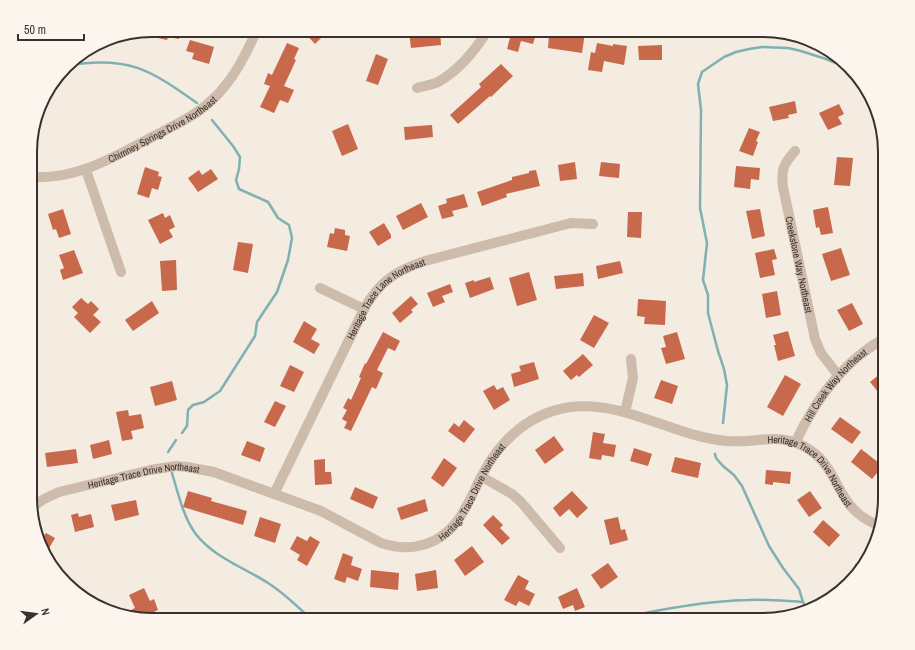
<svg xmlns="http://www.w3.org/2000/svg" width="915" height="650" viewBox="0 0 915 650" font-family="'Archivo Narrow',sans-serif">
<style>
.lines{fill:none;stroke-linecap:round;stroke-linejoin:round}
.stream{stroke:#7fb0b2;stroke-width:2.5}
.building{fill:#c8694b}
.minor{stroke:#cdbbac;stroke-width:10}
.labels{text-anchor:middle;stroke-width:3.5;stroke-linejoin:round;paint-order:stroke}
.street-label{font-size:10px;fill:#3b302b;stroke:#fbf5ee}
.rim{fill:none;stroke:#3b302b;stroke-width:2}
</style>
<rect width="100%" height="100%" fill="#f4ebe1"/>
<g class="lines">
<!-- stream -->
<g class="stream">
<path d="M68,65c61,-9 81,4 129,38"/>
<path d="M723,423l4,-38 -3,-16 -6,-18 -10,-38v-18l-5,-15 4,-37 -7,-35 1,-98 -3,-26 4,-12 22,-15 12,-5 13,-3 13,-2 26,1 13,3 25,8 22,9"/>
<path d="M182,433l5,-7 1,-16 5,-5 11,-3 16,-11 35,-55 2,-14 20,-30 11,-32 4,-22 -3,-13 -11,-7 -10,-16 -29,-13 -3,-9 3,-11 1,-12 -7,-11 -21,-26"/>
<path d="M168,452l8,-12"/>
<path d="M715,454l1,4 7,8 11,9 8,11 27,60 14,22 16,21 4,13 4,8"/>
<path d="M172,473c6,20 11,43 23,60 18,24 48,34 73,50 16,10 30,24 44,37"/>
<path d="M612,620c44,-10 90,-19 136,-20 18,-1 36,1 55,2"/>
</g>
</g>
<!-- building -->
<g class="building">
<path d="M151,30h30l-2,9 -11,-2 -1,3 -14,-3v-3h-2z"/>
<path d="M302,30h27l-14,14z"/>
<path d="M440,30l1,15 -30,3 -2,-16z"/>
<path d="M512,30h25l-4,14 -12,-3 -3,11 -11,-3z"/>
<path d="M573,32l12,1 -3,20 -34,-5 1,-13 23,3z"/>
<path d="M190,40l24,7 -5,17 -17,-5 2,-6 -8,-2z"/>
<path d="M287,43l12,5 -5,11 2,1 -12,26 10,4 -6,13 -8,-3 -6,13 -14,-6 10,-21 -6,-2 4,-11 4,2z"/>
<path d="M597,43l16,3v-2l14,2 -3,19 -20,-4 -2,11 -14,-2 3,-18 4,1z"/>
<path d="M662,45v15h-23l-1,-14z"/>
<path d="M376,54l12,5 -10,26 -12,-4z"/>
<path d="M501,64l12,12 -22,21 -1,-1 -32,28 -8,-9 31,-28 -2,-3z"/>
<path d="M795,101l2,12 -9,2 1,3 -16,3 -4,-14z"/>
<path d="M839,104l5,10 -6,3 4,7 -14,6 -9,-17z"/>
<path d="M348,124l10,25 -16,7 -10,-25z"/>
<path d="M432,125l1,12 -28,3 -1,-13z"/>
<path d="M749,128l11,4 -4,9 2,1 -5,14 -14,-5z"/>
<path d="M837,157l16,1 -3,28 -16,-1z"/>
<path d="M575,162l2,17 -17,2 -2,-16z"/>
<path d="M601,162l19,2 -1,14 -20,-2z"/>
<path d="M736,166l24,2 -1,12 -8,-1 -1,10 -16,-2z"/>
<path d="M145,167l14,5 -1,4 4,1 -4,13 -6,-2 -3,10 -12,-4z"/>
<path d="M211,169l7,10 -20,13 -10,-14 11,-8 3,5z"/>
<path d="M536,170l4,16 -34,8 1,3 -25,9 -5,-14 35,-12v-3l17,-4v-2z"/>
<path d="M464,194l4,13 -16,4 2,5 -12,3 -4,-13 9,-3 -1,-4z"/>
<path d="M421,203l7,14 -25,13 -7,-14z"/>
<path d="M828,207l5,26 -12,2 -2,-8 -3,1 -3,-18z"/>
<path d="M63,209l8,25 -12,4 -3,-9 -3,1 -5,-16z"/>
<path d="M760,209l5,27 -13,3 -6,-28z"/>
<path d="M628,212h14l-1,26 -14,-1z"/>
<path d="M163,213l2,5 5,-3 5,12 -6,3 4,7 -13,7 -12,-24z"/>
<path d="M384,223l7,12v3l-13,8 -9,-14z"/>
<path d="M335,228l10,2v5l5,1 -3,15 -20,-4 3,-14 4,1z"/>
<path d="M238,242l15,2 -5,29 -15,-3z"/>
<path d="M841,248l9,27 -19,6 -9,-27z"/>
<path d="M774,249l3,10 -5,1 3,15 -15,3 -5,-25z"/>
<path d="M74,250l9,23 -20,7 -3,-10 4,-2 -5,-13z"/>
<path d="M176,260l1,30 -15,1 -2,-30z"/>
<path d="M620,261l3,12 -25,6 -2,-13z"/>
<path d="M529,272l8,28 -20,6 -8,-28z"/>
<path d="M583,273l1,13 -28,3 -2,-13z"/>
<path d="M490,277l4,12 -24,9 -5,-15 9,-3v2z"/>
<path d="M450,284l3,8 -11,4 3,6 -12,5 -6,-14z"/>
<path d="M777,291l4,24 -15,3 -4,-24z"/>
<path d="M411,296l7,8 -7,6 2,2 -13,11 -8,-10z"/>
<path d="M81,298l7,6 3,-3 8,8 -6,6 8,7 -11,11 -16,-16 4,-4 -6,-6z"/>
<path d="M638,299l28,2 -1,24 -21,-1 1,-7 -8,-1z"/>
<path d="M152,301l7,12 -26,18 -8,-11z"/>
<path d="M852,303l11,21 -14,7 -12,-21z"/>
<path d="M594,315l15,8 -15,25 -14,-8z"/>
<path d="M304,321l13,8 -6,10 9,5 -6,10 -21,-12z"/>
<path d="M788,331l7,25 -17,5 -4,-16h2l-3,-10z"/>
<path d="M383,332l17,9 -5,10 -7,-3 -11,22 6,3 -7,16 -4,-2 -21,44 -7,-3 3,-6 -5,-3 5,-9 -4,-2 5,-10 3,2 10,-22 -2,-1 6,-14 1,1z"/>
<path d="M677,332l8,27 -19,5 -5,-16 5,-1 -3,-11z"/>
<path d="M583,354l10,11 -14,12 -2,-2 -6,5 -8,-9z"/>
<path d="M534,362l5,17 -25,8 -3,-13 10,-3 -2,-5z"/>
<path d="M290,365l14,7 -10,20 -14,-6z"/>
<path d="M885,370v19l-6,4 -9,-11z"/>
<path d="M785,375l16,9 -18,32 -16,-9z"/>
<path d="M661,380l17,6 -6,18 -18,-6z"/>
<path d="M172,381l5,19 -22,6 -5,-19z"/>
<path d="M494,385l3,5 6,-3 7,13 -16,10 -11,-19z"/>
<path d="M275,401l11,5 -11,21 -11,-5z"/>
<path d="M128,410l1,6 12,-2 3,14 -13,3 2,8 -11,2 -6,-29z"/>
<path d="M840,417l21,15 -9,12 -21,-15z"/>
<path d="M464,420l11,9 -11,14 -16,-12 6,-8 5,4z"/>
<path d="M593,432l12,2 -2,9 13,2 -2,12 -12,-2 -1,5 -12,-2z"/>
<path d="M554,436l10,14 -19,14 -10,-14z"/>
<path d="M109,440l3,14 -19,5 -3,-14z"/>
<path d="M247,441l18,7 -5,14 -19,-7z"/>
<path d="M634,448l18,6 -4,12 -18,-5z"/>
<path d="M76,449l2,14 -31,4 -2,-14z"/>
<path d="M861,449l22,17 -11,13 -21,-17z"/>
<path d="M675,457l26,6 -3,15 -27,-6z"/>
<path d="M444,458l13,10 -14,19 -12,-9z"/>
<path d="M325,459v13h6l1,12 -17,1 -1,-25z"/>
<path d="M766,470l25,2 -1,12 -17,-2v3l-8,-1z"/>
<path d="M355,487l23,10 -5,12 -23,-10z"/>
<path d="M188,491l24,7 -1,3 36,10 -4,14 -60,-18z"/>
<path d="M572,491l16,17 -11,10 -8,-9 -9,8 -7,-9z"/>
<path d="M810,491l12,17 -13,9 -12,-17z"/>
<path d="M425,499l3,12 -27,9 -4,-12z"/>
<path d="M136,500l3,15 -24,6 -4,-16z"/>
<path d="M78,513l1,4 12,-3 3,13 -19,5 -4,-17z"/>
<path d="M493,515l10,10 -3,3 10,10 -8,7 -19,-20z"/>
<path d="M260,517l21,7 -6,19 -21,-7z"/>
<path d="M618,517l3,13 4,-1 3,11 -18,5 -6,-25z"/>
<path d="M823,520l17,15 -11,12 -16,-15z"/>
<path d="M46,533l9,5 -10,17 -5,-14z"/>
<path d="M297,536l10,5 3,-5 10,6 -13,24 -10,-6 3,-5 -10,-6z"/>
<path d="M472,546l12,16 -19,14 -11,-16z"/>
<path d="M343,553l10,4 -2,8 11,4 -4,12 -11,-4 -2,6 -11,-4z"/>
<path d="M608,563l10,14 -17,12 -10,-14z"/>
<path d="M855,564l8,1 -3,7 -6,5z"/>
<path d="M371,570l28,3 -1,17 -28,-3z"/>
<path d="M436,570l2,18 -21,3 -2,-17z"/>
<path d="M518,575l11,6 -4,8 10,5 -6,12 -10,-5 -3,5 -12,-6z"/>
<path d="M144,588l6,13 4,-2 4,11 -19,9 -7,-2 -3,-6 6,-3 -6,-13z"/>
<path d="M577,588l8,19 -10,4 -2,-6 -10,4 -5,-12z"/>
</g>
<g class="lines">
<!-- minor -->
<g class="minor">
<path d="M417,88c7,-2 15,-3 21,-6 20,-11 38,-33 50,-52"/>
<path id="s1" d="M795,151c-12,14 -14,18 -12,36l32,152 6,14 17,22"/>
<path d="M86,170l35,102"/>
<path id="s2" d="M31,177c46,3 83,-20 123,-41 19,-10 41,-20 57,-35 22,-20 34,-45 46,-71"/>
<path d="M320,288l44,21"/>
<path d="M625,412l8,-34 -2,-19"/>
<path id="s3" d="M796,441c20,-42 47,-80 89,-103"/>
<path d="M482,477l30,17 9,8 39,46"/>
<path id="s4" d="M274,494l90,-185c15,-27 31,-38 61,-48l146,-38 22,1"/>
<path id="s5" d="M31,508l13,-9 15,-7 91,-22 26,-4 11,1 27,5 107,39 60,32c16,5 29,6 45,1 40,-13 45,-57 67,-87 19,-27 44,-45 77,-50 55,-7 104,30 157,34 31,3 53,-11 83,9 32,21 25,61 71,76"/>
</g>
</g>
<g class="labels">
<!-- street labels -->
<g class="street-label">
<text dy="4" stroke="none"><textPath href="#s2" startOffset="142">Chimney Springs Drive Northeast</textPath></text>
<text dy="4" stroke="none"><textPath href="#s1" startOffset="119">Creekstone Way Northeast</textPath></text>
<text dy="4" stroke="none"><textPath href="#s4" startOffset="229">Heritage Trace Lane Northeast</textPath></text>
<text dy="4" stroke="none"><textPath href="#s3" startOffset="69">Hill Creek Way Northeast</textPath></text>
<text dy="4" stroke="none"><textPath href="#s5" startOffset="885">Heritage Trace Drive Northeast</textPath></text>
<text dy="4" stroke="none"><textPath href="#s5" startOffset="119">Heritage Trace Drive Northeast</textPath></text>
<text dy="4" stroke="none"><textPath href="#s5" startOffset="490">Heritage Trace Drive Northeast</textPath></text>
</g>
</g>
<!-- crop -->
<path d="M0 0H915V650H0ZM152 37H763A115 115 0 0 1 878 152V498A115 115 0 0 1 763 613H152A115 115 0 0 1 37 498V152A115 115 0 0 1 152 37Z" fill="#fbf5ee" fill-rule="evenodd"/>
<path class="rim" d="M152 37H763A115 115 0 0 1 878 152V498A115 115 0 0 1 763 613H152A115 115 0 0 1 37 498V152A115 115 0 0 1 152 37Z"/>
<!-- north arrow -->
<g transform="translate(36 614) rotate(76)" stroke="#fbf5ee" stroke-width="3" paint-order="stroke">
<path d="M0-3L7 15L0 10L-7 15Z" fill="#3b302b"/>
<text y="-6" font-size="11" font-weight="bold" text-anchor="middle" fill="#3b302b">N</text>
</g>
<!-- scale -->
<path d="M18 34v6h66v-6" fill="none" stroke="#3b302b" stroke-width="2"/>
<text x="24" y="34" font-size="12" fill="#3b302b" stroke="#fbf5ee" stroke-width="3" paint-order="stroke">50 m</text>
</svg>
